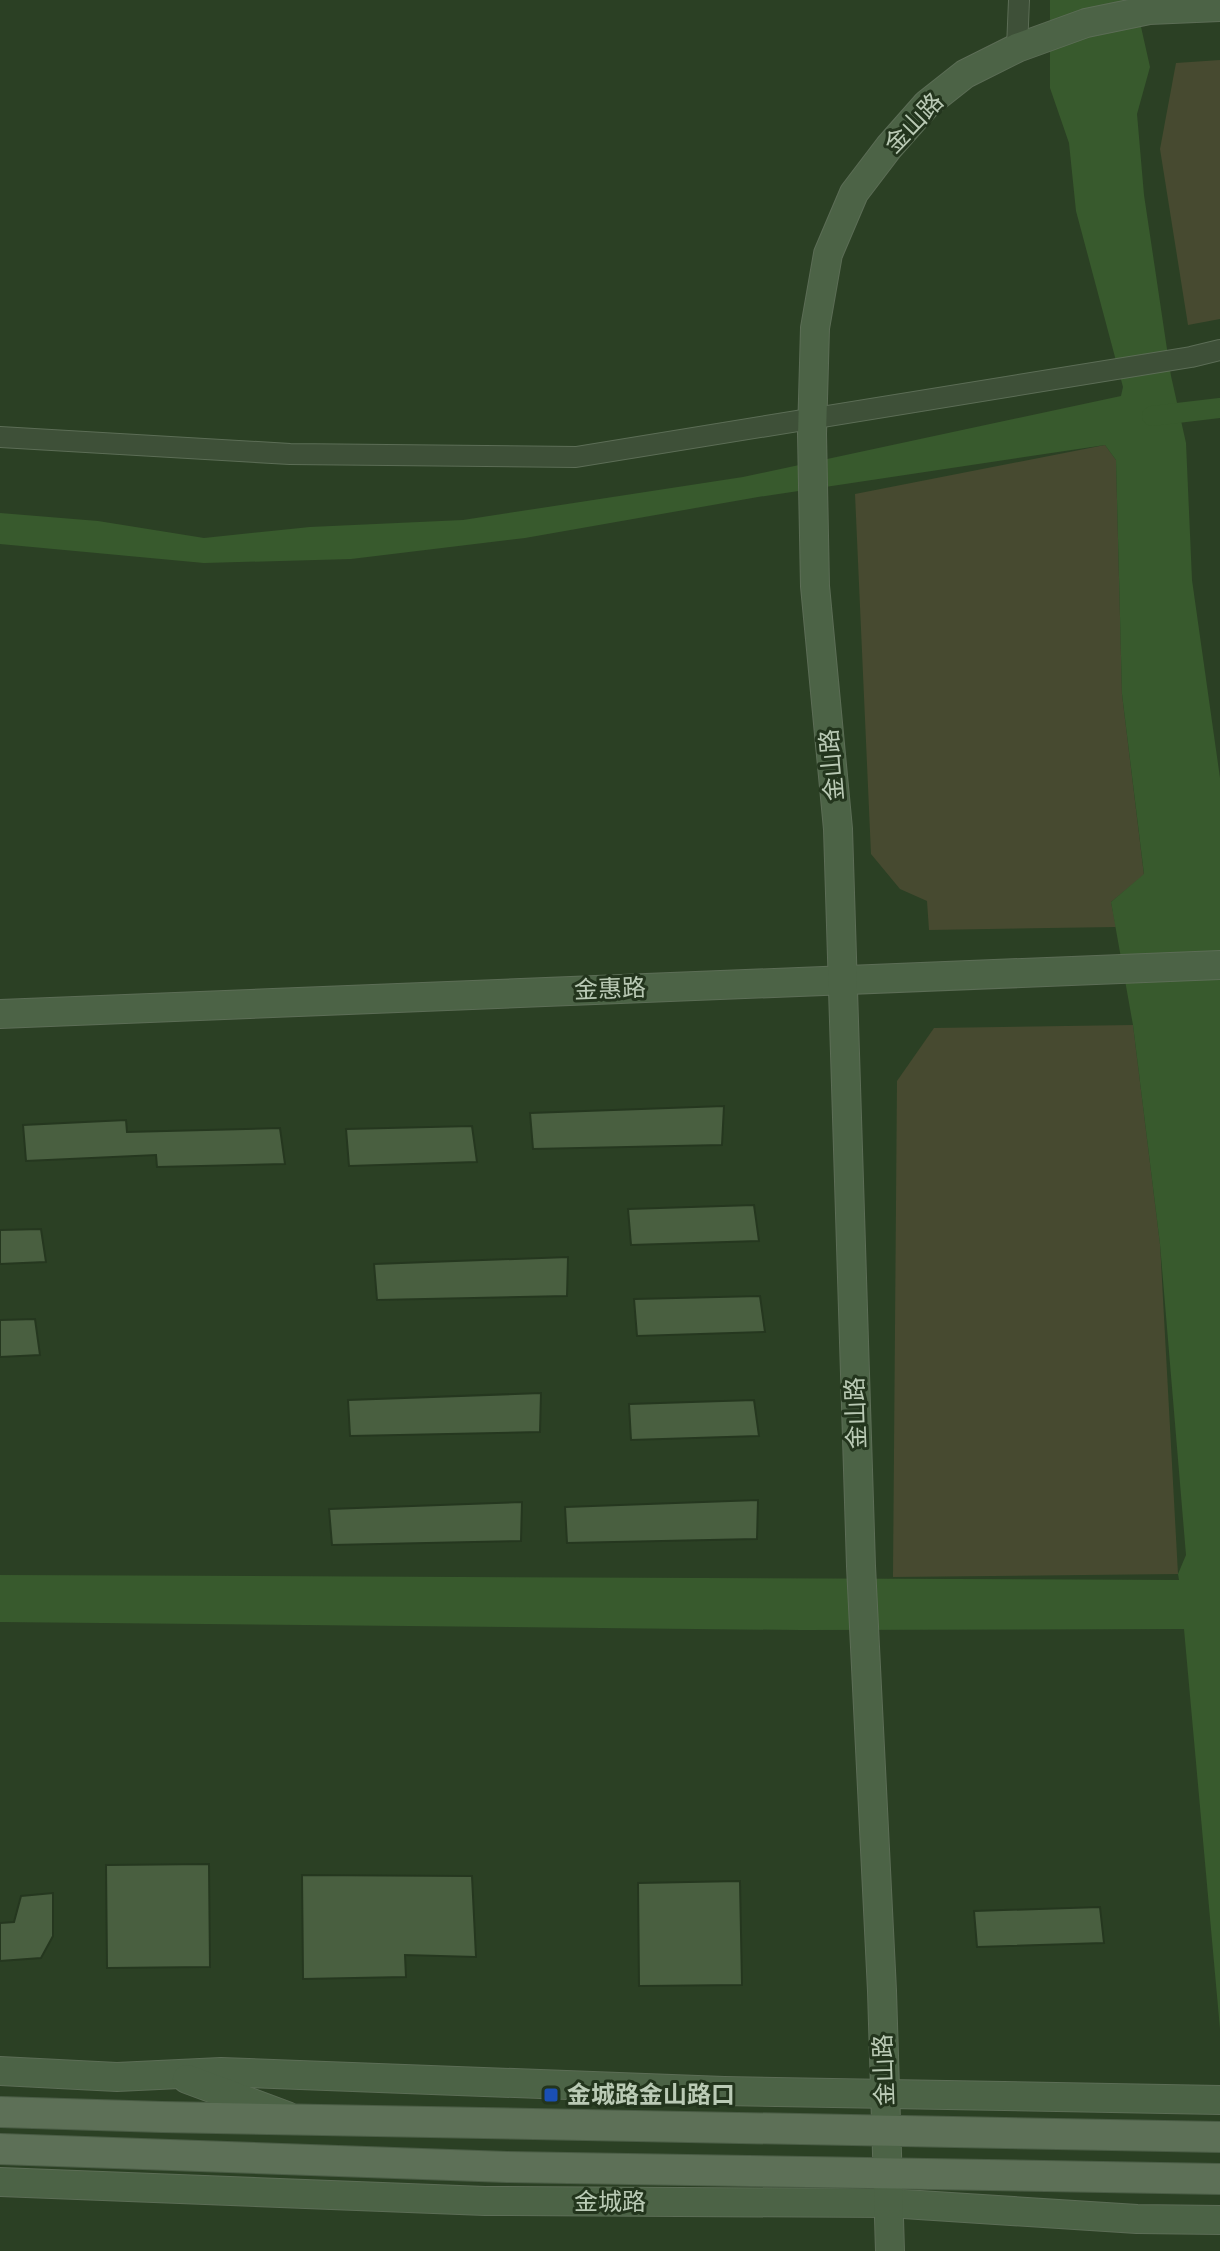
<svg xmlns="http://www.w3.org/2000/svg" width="1220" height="2251" viewBox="0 0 1220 2251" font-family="'Nunito Sans','Noto Sans SC',sans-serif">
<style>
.green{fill:#474a30}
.water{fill:#385a2d}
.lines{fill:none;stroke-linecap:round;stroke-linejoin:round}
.canal{stroke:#385a2d;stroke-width:20}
.building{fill:#495f40;stroke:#25371f;stroke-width:2}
.street-casing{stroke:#5c6d56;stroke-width:22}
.secondary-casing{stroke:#5c6d56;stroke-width:30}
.primary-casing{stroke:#4a5c45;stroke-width:32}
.street{stroke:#3e5038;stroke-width:20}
.secondary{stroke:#4c6346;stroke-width:28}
.primary{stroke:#5d7057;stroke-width:30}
.transit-dot{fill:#1a4fb4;stroke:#23351d;stroke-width:3}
.labels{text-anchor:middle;stroke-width:6;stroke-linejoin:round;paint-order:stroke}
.street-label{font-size:24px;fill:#bacab5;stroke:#23351d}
.poi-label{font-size:24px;font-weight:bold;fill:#bacab5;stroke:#23351d;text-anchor:start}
</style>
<rect width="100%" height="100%" fill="#2b4024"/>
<!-- green -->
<g class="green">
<path d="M1220,60v259l-32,6 -28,-176 16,-86z"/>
<path d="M1105,445l11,15 6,234 22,181 -33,27 5,25 -187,3 -2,-29 -27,-12 -29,-35 -16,-360z"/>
<path d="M1133,1025l27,219 18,330 -285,3 4,-496 37,-53z"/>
</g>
<!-- water -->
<path class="water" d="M1050,0h85l15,67 -13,47 7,81 27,181 15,67 6,137 28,198v1251l-36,-400 -383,1 -801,-8v-47l1179,5 -1,-6 8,-19 -26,-311 -27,-219 -22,-123 33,-28 -22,-180 -6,-234 -11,-15 -347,52 -233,41 -174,21 -147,4 -204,-19v-31l98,8 106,17 106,-11 153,-7 280,-43 378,-81 2,-9 -47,-176 -7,-68 -19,-55z"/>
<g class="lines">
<!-- canal -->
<path class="canal" d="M1152,416l68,-8"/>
</g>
<!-- building -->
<g class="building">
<path d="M724,1106l-2,39 -189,4 -3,-36z"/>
<path d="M126,1120l1,12 153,-4 5,36 -128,3 -1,-12 -130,6 -3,-36z"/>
<path d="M472,1126l5,36 -128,4 -3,-37z"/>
<path d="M754,1205l5,36 -128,4 -3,-36z"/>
<path d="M41,1229l5,33 -46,2v-34z"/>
<path d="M568,1257l-1,39 -190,4 -3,-36z"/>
<path d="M760,1296l5,36 -128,4 -3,-37z"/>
<path d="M35,1319l5,36 -40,2v-37z"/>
<path d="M541,1393l-1,39 -190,4 -2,-36z"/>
<path d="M754,1400l5,36 -128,4 -2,-36z"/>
<path d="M758,1500l-1,39 -190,4 -2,-36z"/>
<path d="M522,1502l-1,39 -189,4 -3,-36z"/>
<path d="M209,1864l1,103 -103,1 -1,-103z"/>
<path d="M302,1875l170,1 4,81 -71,-2 1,22 -103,2z"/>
<path d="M740,1881l2,104 -103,1 -1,-103z"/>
<path d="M53,1893v43l-12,22 -41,3v-38l14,-1 7,-26z"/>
<path d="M1100,1907l4,36 -127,4 -3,-36z"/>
</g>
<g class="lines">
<defs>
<g id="street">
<path d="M1017,48l2,-48"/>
<path d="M0,437l290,17 286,3 615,-100 29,-7"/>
</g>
<g id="secondary">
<path d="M0,1014l1220,-49"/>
<path d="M0,2071l117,6 104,-5 503,19 496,9"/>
<path d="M187,2079l100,37"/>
<path d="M0,2182l485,19 403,2 249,16 83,1"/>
<path d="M890,2251l-8,-260 -21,-425 -23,-737 -23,-243 -3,-152 3,-106 13,-74 26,-61 35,-46 38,-43 38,-30 52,-26 69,-25 63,-13 71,-3"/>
</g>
<g id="primary">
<path d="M0,2112l162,5 1058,20"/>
<path d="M0,2149l507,18 713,12"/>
</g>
</defs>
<!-- street casing -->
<use href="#street" class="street-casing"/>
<!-- secondary casing -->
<use href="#secondary" class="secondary-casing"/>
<!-- primary casing -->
<use href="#primary" class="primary-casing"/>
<!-- street -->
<use href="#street" class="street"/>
<!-- secondary -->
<use href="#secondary" class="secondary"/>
<!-- primary -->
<use href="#primary" class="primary"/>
</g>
<!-- markers -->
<rect class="transit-dot" x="543" y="2087" width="16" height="16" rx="4"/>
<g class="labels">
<!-- street labels -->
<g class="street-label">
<text transform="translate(914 123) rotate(-46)" y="8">金山路</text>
<text transform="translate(832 765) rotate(-95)" y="8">金山路</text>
<text transform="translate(610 989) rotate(-2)" y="8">金惠路</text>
<text transform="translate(856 1413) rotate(-92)" y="8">金山路</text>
<text transform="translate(884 2070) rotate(-92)" y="8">金山路</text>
<text x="610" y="2210">金城路</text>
</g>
<!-- poi labels -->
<g class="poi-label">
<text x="567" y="2103">金城路金山路口</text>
</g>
</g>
</svg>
